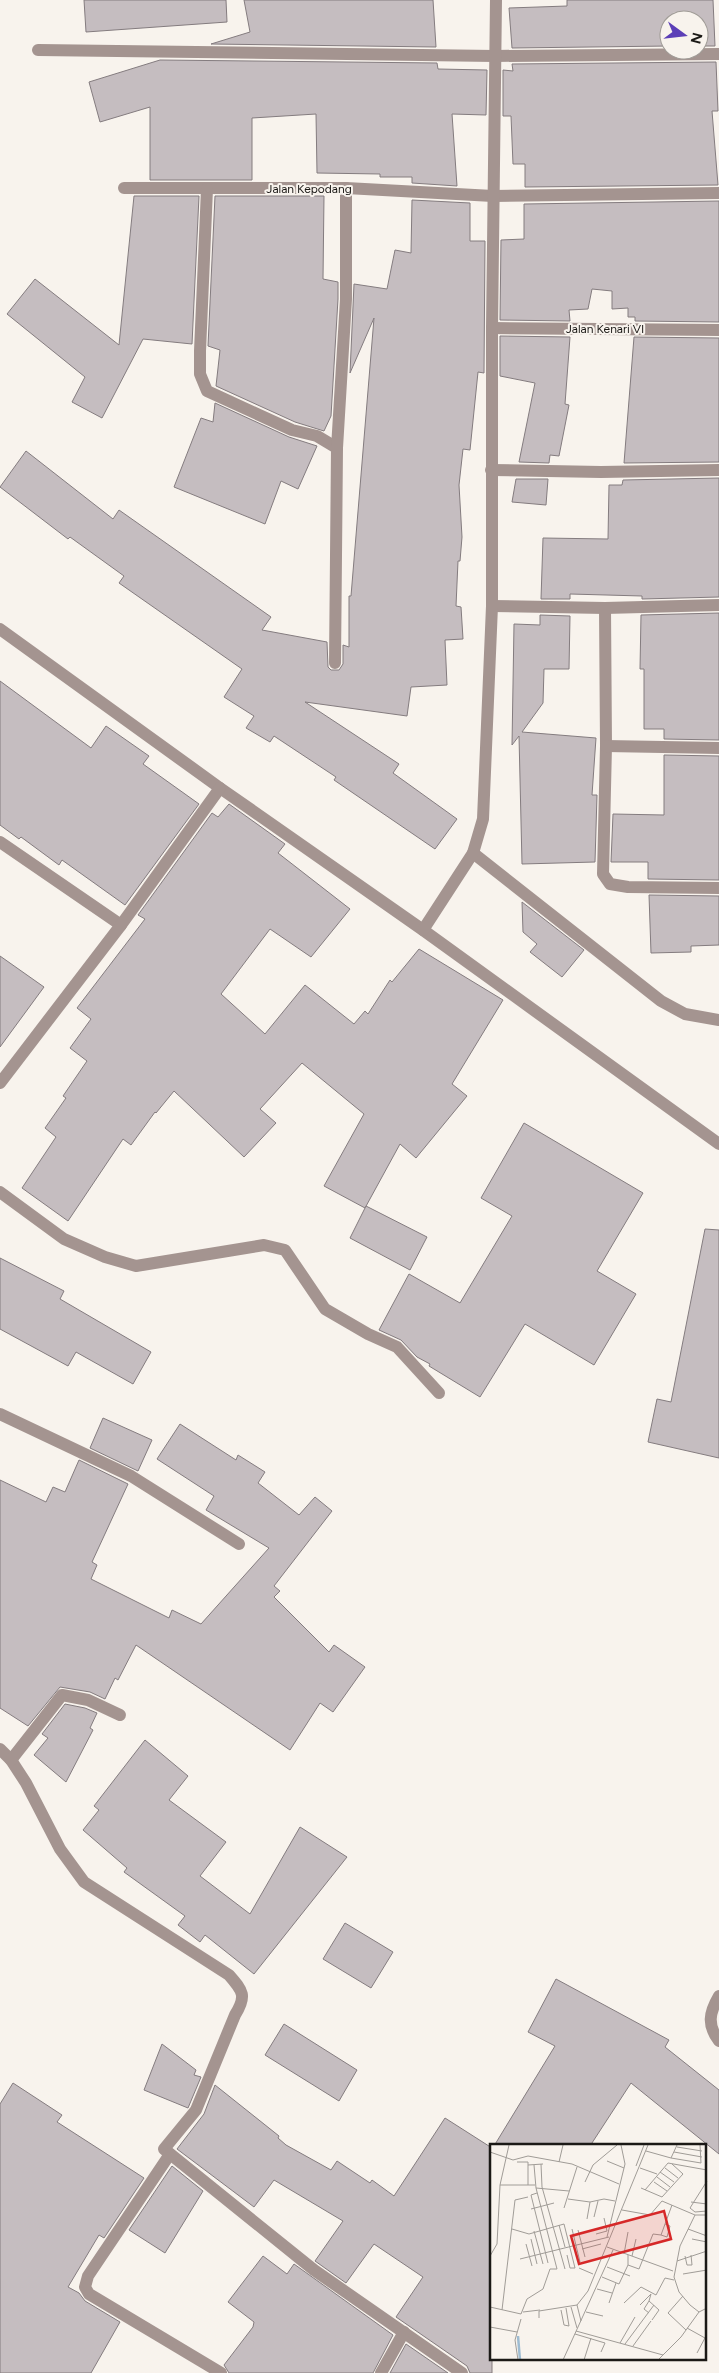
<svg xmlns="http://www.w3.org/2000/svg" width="719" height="2373" viewBox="0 0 719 2373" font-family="Figtree,sans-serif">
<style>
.building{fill:#c5bdc0;stroke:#847c7f}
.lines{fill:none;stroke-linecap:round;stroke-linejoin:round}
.minor{stroke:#a49490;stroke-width:12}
.labels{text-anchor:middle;stroke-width:4;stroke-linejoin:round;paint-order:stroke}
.street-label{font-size:12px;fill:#1b1916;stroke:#f8f3ed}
.inset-river{fill:none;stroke:#9ebcd2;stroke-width:2.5}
.inset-road{fill:none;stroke:#a09c97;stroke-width:1}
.view{fill:#d62828;fill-opacity:0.15;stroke:#d62828;stroke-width:2.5}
.inset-edge{fill:none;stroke:#1b1916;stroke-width:2.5}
</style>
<rect width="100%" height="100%" fill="#f8f3ed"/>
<!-- building -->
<g class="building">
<path d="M84,0h142l1,22 -141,10z"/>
<path d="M244,0h189l3,47 -225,-3 39,-12z"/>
<path d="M567,0h146l2,46h-16v-26h-30v26l-157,2 -3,-40 58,-2z"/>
<path d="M160,60l277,3 1,6 49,1 -1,45 -34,-1 5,72 -45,-3v-6h-32v-3l-63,-1 -1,-59 -64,4v62h-102v-73l-50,15 -11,-40z"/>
<path d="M716,62l2,49h-6l6,74 -193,2v-23h-12l-2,-48h-8v-46l10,1 -1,-7z"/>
<path d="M134,196h65l-7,148 -49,-5 -41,79 -30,-16 13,-25 -78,-63 28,-35 84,66z"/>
<path d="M215,196h109l-1,83 15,3v17l-7,117 -7,15 -29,-9 -79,-36 4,-36 -12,-4z"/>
<path d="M412,200l58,3v38h15l-1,132 -6,-1 -8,78 -7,-1 -4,36 3,52 -2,24h-2l-2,45 5,1 2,32 -18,1 2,45 -36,2 -4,29 -102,-14 94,62 -6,9 64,46 -22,30 -101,-69 2,-3 -62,-41 -4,6 -24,-14 8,-12 -30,-19 18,-28 -123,-86 5,-7 -54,-39 -2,2 -68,-52 26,-36 87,68 6,-9 152,107 -9,13 65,12 1,25 3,3h8l4,-6v-19l6,2v-51h2l23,-278 -24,55 4,-89 33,5 8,-39 16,3z"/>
<path d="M719,201v121l-84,-1v-4h-7v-9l-16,1v-18l-20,-2 -4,20 -19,1 1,11 -70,-1 1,-80 23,-1v-35z"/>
<path d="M500,336l70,1 -5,67 4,1 -10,51 -9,-1 -1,8 -30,-1 16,-79 -35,-7z"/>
<path d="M634,337l85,1v124l-95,1z"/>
<path d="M215,403l74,34 28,9 -19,43 -17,-8 -16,43 -91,-37 27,-69 12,4z"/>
<path d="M719,478v119l-77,2v-3l-72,-2v5h-29l2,-61 65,1 1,-54h13l1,-5z"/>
<path d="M516,479h32l-2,26 -34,-3z"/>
<path d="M719,613v127l-55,-1v-10h-20v-60h-4l1,-54z"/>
<path d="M540,615l30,1 -1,53h-25l-1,34 -21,29 74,6 -4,57h5l-2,67 -73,2 -3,-128 -7,9 2,-121 26,1z"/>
<path d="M0,681l91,67 15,-22 43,30 -6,8 56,40 -74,101 -63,-45 -3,5 -38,-28 -2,2 -19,-14z"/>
<path d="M664,755l55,1v124l-71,-1v-17h-37l2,-48 51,1z"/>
<path d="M229,804l56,40 -7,9 72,56 -39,48 -41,-28 -49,65 44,40 40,-49 49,39 11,-13 3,3 22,-34 2,2 27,-33 84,51 -51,84 15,12 -51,62 -16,-14 -35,64 -41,-22 40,-72 -62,-51 -42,46 16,14 -32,34 -70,-66 -18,22 -1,-1 -24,33 -8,-6 -55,82 -46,-33 34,-51 -11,-9 21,-30 -3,-2 24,-35 -17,-13 21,-29 -14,-11 68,-89 -7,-4 74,-102 6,4z"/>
<path d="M649,895l70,1v49l-28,1v6l-40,1z"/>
<path d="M522,902l62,48 -22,27 -32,-25 7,-8 -14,-12z"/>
<path d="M0,956l44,31 -44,60z"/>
<path d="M524,1123l119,70 -46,78 39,23 -42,71 -69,-41 -45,73 -51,-31 1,-2 -13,-7 -16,-17 -22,-10 30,-56 51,29 52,-87 -31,-18z"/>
<path d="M366,1206l61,31 -17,33 -60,-32z"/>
<path d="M705,1229l14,1v228l-71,-16 9,-43 14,3z"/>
<path d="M0,1258l64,33 -4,8 91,53 -18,32 -57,-32 -8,14 -68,-37z"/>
<path d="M103,1418l49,22 -14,31 -48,-23z"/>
<path d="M180,1424l56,36 2,-5 27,17 -7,11 41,32 16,-18 17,14 -58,75 6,5 -6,6 55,55 5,-7 31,22 -32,45 -13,-9 -30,47 -154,-105 -18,35 -3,-2 -10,21 -15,-7 -30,-5 -32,39 -28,-18v-228l46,22 7,-15 12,5 14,-32 49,24 -36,78 5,3 -6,14 78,39 3,-8 29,14 68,-76 -63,-38 8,-14 -57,-37z"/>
<path d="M65,1704l20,4 12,5 -7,15 3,2 -27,52 -32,-27 14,-17 -6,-4z"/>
<path d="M145,1740l43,36 -19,24 57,42 -26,34 50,38 50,-87 47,30 -93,117 -49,-39 -5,7 -22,-17 7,-9 -61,-44 3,-4 -44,-38 16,-20 -5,-4z"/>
<path d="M345,1923l48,29 -22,36 -48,-29z"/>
<path d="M556,1979l113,61 -4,7 54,43v64l-88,-71 -41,63h-96l61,-100 -27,-14z"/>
<path d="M284,2024l73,46 -18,31 -74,-46z"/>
<path d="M162,2044l34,26 -2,5 7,2 -13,31 -44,-18z"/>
<path d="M13,2083l49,32 -5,7 87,56 -40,60 -5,-3 -31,52 11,6 6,8 35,21 -29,51h-91v-269z"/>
<path d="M215,2085l64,51 -1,2 8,7 45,25 6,-9 33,22 2,-3 22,16 51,-78 47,30v225h-22l-3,-7 -71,-49 27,-40 -49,-33 -28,39 -31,-22 28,-40 -69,-41 -20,27 -77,-58 27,-35z"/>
<path d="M172,2166l31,25 -38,62 -36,-23z"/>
<path d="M263,2256l24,18 7,-10 99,71 -20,38h-144l-5,-8 29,-38 1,-5 -26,-20z"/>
<path d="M406,2344l42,29h-58z"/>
</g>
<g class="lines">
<!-- minor -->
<g class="minor">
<path d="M38,50l457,6 224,-2"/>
<path d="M124,188h222l147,8 226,-3"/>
<path d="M207,189l-7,162v23l7,17 85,39 25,6 20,12"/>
<path d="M492,328l227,2"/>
<path d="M491,470l110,2 118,-2"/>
<path d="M492,606l113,2 114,-3"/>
<path d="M605,608l1,138 -3,128 7,10 18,3 91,1"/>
<path d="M0,629l220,159 203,142 296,214"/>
<path d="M335,663l2,-215 9,-149v-111"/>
<path d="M606,746l113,2"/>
<path d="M0,842l121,83"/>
<path d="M473,853l188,148 24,13 34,6"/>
<path d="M423,930l50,-77 10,-34 9,-213v-278l4,-328"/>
<path d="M0,1083l121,-158 99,-137"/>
<path d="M0,1192l64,47 41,18 31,9 128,-21 21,5 40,59 43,25 29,13 42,46"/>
<path d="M0,1414l131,62 108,68"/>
<path d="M0,1749l11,11 15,23 34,66 24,33 145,93c14,16 18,21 6,40l-39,95 -32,39 150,121 148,103"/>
<path d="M11,1760l51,-65 26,5 32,15"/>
<path d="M719,1996c-10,17 -12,29 0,45"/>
<path d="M170,2154l-82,122 -3,11 4,7 132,79"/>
<path d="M381,2373l23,-41"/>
</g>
</g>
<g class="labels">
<!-- street labels -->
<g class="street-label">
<text x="309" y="193">Jalan Kepodang</text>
<text x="605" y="333">Jalan Kenari VI</text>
</g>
</g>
<!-- overview -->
<g transform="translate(490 2144)">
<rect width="216" height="216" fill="#f8f3ed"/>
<path class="inset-river" d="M28,192l2,24"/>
<path class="inset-road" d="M187,1l-6,13 30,5 -1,-18M187,3l25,4M156,7l25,7M0,8l23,8 15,-4 44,8 47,20M184,8l28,5M117,17l17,7M27,18h11v23M69,18l4,-17M51,20l1,23 23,82M38,21l15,-1M146,22l8,-21M150,24l17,6M175,24l13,10M170,28l14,10M167,33l13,10M217,37l-17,27 5,4 12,-1M95,38l8,-17 24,-20M164,38l13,9M10,41h35M46,44l33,3M151,44l21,9 21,-23 -11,-10M155,46l23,-27 39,7M47,49l-6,2 17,68M78,55l22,3M201,58l16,2M74,64l13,-41M41,65l23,-6M132,66l28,5 12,-14 33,14h12M205,71l-15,31 -6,31 5,15 11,13 9,7 8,-4M104,73l4,-16M97,75l3,-17 14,-3 11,2M69,81l6,22M22,85l17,5 35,-10 11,44h-5l-3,-13M82,85l8,33M198,85l19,7M88,86l7,27M44,87l9,33M106,90l11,-3 -3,-13M171,91l6,2 3,-11 -5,-2M117,93l18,-73 -4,-19M41,95l6,25M202,95l15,3M36,100l6,22M117,103l66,24M92,105l19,-5M134,110l4,-22M0,112l7,-12 3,-59 9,-40M142,112l4,-17M195,112l2,9h5l-1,-10M30,115l89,-22M187,117l30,-10M138,121l11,4 14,-35 8,1 11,-30M117,123l23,9M89,124l14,6M193,130l24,-4M112,133l17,7 9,-19v-10M107,145l15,4M193,152l-15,17 18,17M119,159l7,-20M134,159l17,-16 15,8 9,-17 9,2M87,161l4,16M150,161l11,-11 -2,7M0,163l31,7 6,-15 16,-10 7,-20h7l-21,-81 -2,-23M81,163l6,21M12,166l13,-110 13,-3M71,166l3,15 5,1 -3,-18M33,168l17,-2M96,168l17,4M159,169l-5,-4 5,-8 10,9 -7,10M49,174v-7l38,-6 11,-14 60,-146M0,183l27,5M197,184l18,10M86,187l87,24M85,190l30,9 -4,9M130,199l15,-26M135,200l29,-39M143,202l18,-25M207,209l9,-17M28,216l-3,-20 6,-21M73,216l50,-110M94,216l7,-22M168,216l23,-23 18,-25"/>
<path class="view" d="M174,67l7,28 -92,25 -8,-28z"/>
<rect width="216" height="216" class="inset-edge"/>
</g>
<!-- north arrow -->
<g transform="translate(684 35) rotate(105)"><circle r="24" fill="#f8f3ed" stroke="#a09c97"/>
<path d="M0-4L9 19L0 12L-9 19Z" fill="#5c3fb7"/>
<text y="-8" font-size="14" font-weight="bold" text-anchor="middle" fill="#1b1916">N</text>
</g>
</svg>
